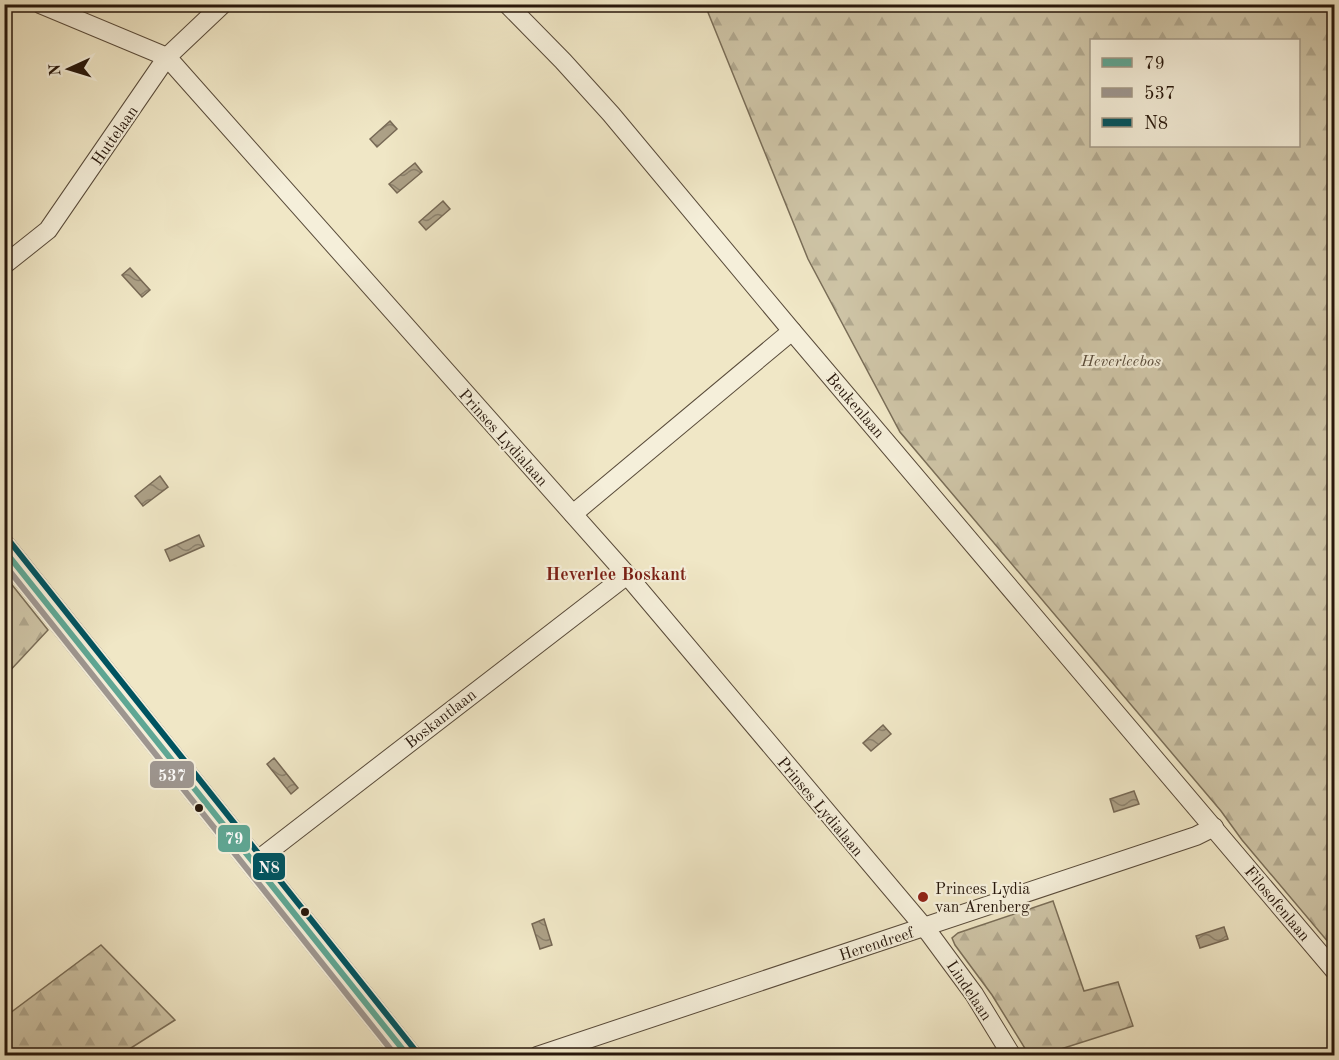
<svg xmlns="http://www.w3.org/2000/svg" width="1339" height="1060" viewBox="0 0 1339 1060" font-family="'Old Standard TT',serif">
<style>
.forest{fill:url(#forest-firs);stroke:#7a6e58;stroke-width:1.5;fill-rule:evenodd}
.water{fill:url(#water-waves);stroke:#776955;stroke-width:1.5}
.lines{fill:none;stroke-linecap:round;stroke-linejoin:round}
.street-casing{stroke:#594b3a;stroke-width:20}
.secondary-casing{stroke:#27170b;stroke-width:28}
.street{stroke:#f5efda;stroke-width:18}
.secondary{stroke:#f5efda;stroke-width:26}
.bus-1-casing{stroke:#f5efda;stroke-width:10}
.bus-2-casing{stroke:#f5efda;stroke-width:10}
.bus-3-casing{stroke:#f5efda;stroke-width:10}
.bus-1{stroke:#5fa794;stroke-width:6}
.bus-2{stroke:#9e9791;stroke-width:6}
.bus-3{stroke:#005460;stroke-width:6}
.bus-dot{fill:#27170b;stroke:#f5efda;stroke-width:2}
.poi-dot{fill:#8f2418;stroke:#f5efda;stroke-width:2}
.labels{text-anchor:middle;stroke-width:4.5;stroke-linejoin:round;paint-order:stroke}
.street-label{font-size:16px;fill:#27170b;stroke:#f5efda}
.park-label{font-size:16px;font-style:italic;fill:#594b3a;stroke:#f5efda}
.poi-label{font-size:16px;fill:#27170b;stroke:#f5efda;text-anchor:start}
.neighbourhood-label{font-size:18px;font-weight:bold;fill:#7a1f14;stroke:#f5efda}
.line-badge{stroke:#f5efda;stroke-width:2}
.badge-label{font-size:16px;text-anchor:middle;font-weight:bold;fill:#fff}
</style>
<defs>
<pattern id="forest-firs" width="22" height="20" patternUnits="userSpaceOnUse" patternTransform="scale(1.5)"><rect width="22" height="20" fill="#cec4a6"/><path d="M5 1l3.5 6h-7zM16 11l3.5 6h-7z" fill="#b1a88e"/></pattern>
<pattern id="water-waves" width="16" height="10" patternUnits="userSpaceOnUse" patternTransform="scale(1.5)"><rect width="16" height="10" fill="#aca086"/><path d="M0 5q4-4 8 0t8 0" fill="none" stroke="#8c816c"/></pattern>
</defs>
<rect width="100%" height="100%" fill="#f0e7c6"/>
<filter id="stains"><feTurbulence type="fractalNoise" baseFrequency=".00333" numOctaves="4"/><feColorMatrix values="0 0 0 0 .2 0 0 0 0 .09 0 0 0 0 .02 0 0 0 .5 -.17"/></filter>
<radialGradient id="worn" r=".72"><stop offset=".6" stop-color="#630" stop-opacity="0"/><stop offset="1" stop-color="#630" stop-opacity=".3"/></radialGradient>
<!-- forest -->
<g class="forest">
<path d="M705,5h629v944l-92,-109 -21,-29 -321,-379 -92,-173zM1092,40h206v106h-206z"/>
<path d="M5,576l43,54 -43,46h-1z"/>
<path d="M1053,901l31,90 34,-9 15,44 -91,29h-13l-37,-60 -37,-50 -3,-7 6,-5z"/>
<path d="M101,945l74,75 -55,35h-115v-47l5,5z"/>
</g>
<!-- water -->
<g class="water">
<path d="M390,121l7,8 -20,18 -7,-8z"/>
<path d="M415,163l7,9 -25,21 -8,-9z"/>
<path d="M443,201l7,8 -24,21 -7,-8z"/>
<path d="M130,268l20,22 -8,7 -20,-22z"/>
<path d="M160,476l8,11 -25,19 -8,-10z"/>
<path d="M199,535l5,11 -34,15 -5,-11z"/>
<path d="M883,725l8,9 -20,17 -8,-8z"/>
<path d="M274,758l24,30 -7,6 -24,-30z"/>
<path d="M1134,791l5,13 -25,8 -4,-13z"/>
<path d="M544,919l8,26 -12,4 -8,-25z"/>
<path d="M1224,927l4,12 -28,9 -4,-12z"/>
</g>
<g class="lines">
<defs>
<g id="street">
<path d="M40,4l127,53 460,518 302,358 45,61 38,62"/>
<path d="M507,4l56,57 48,53 181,217 542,639"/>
<path d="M4,265l44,-35 119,-173 56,-53"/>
<path d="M573,514l219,-183"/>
<path d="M255,862l372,-287"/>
<path d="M537,1056l659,-220 18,-9"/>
</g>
<path id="secondary" d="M4,549l404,507"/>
</defs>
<!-- street casing -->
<use href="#street" class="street-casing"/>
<!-- secondary casing -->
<use href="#secondary" class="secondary-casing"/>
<!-- street -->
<use href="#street" class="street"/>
<!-- secondary -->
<use href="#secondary" class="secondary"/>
<defs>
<path id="bus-1" d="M4,550l404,506"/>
<path id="bus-2" d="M4,564l392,492"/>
<path id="bus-3" d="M11,543l404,507"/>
</defs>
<!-- bus-1 casing -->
<use href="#bus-1" class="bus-1-casing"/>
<!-- bus-2 casing -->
<use href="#bus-2" class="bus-2-casing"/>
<!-- bus-3 casing -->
<use href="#bus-3" class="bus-3-casing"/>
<!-- bus-1 -->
<use href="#bus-1" class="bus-1"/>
<!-- bus-2 -->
<use href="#bus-2" class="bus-2"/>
<!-- bus-3 -->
<use href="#bus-3" class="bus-3"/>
</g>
<!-- markers -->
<g class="bus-dot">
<circle cx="199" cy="808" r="5"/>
<circle cx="305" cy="912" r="5"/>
</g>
<circle class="poi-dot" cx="923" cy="897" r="6"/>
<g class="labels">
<!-- street labels -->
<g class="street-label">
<text transform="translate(114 135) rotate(-55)" y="6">Huttelaan</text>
<text transform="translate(856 405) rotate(49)" y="6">Beukenlaan</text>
<text transform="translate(504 437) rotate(48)" y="6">Prinses Lydialaan</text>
<text transform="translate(440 718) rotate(-38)" y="6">Boskantlaan</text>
<text transform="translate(821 806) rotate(50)" y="6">Prinses Lydialaan</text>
<text transform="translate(1278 903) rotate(50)" y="6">Filosofenlaan</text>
<text transform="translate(876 943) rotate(-18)" y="6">Herendreef</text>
<text transform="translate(970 990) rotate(56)" y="6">Lindelaan</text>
</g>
<!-- park labels -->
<g class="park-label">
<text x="1121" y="366">Heverleebos</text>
</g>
<!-- poi labels -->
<g class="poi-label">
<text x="935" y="894">Princes Lydia<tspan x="935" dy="18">van Arenberg</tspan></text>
</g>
<!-- neighbourhood labels -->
<g class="neighbourhood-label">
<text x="616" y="580">Heverlee Boskant</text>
</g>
</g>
<g class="line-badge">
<rect x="149" y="760" width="46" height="29" rx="6" fill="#9e9791"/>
<rect x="217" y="824" width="34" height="29" rx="6" fill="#5fa794"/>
<rect x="252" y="852" width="34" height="29" rx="6" fill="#005460"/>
</g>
<g class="badge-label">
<text x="172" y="781">537</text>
<text x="234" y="844">79</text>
<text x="269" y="873">N8</text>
</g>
<!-- margin -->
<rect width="1339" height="1060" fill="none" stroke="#f0e7c6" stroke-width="24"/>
<rect x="6" y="6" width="1327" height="1048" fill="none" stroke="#27170b" stroke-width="3"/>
<rect x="12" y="12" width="1315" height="1036" fill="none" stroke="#27170b" stroke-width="1.5"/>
<!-- legend -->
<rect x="1090" y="39" width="210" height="108" fill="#f5efda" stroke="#a39987" stroke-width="1.5"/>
<rect x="1102" y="58" width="30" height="9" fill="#5fa794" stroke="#a39987" stroke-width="1.5"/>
<text x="1144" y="69" font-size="18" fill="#27170b">79</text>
<rect x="1102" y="88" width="30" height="9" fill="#9e9791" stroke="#a39987" stroke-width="1.5"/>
<text x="1144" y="99" font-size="18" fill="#27170b">537</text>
<rect x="1102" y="118" width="30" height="9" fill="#005460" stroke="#a39987" stroke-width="1.5"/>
<text x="1144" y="129" font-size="18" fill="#27170b">N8</text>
<!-- north arrow -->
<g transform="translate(69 69) rotate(266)" stroke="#f5efda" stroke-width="4.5" paint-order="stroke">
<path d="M0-4.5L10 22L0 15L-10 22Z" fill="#27170b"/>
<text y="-9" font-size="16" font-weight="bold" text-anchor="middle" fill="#27170b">N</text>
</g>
<rect width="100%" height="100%" filter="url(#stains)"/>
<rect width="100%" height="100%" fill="url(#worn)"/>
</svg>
